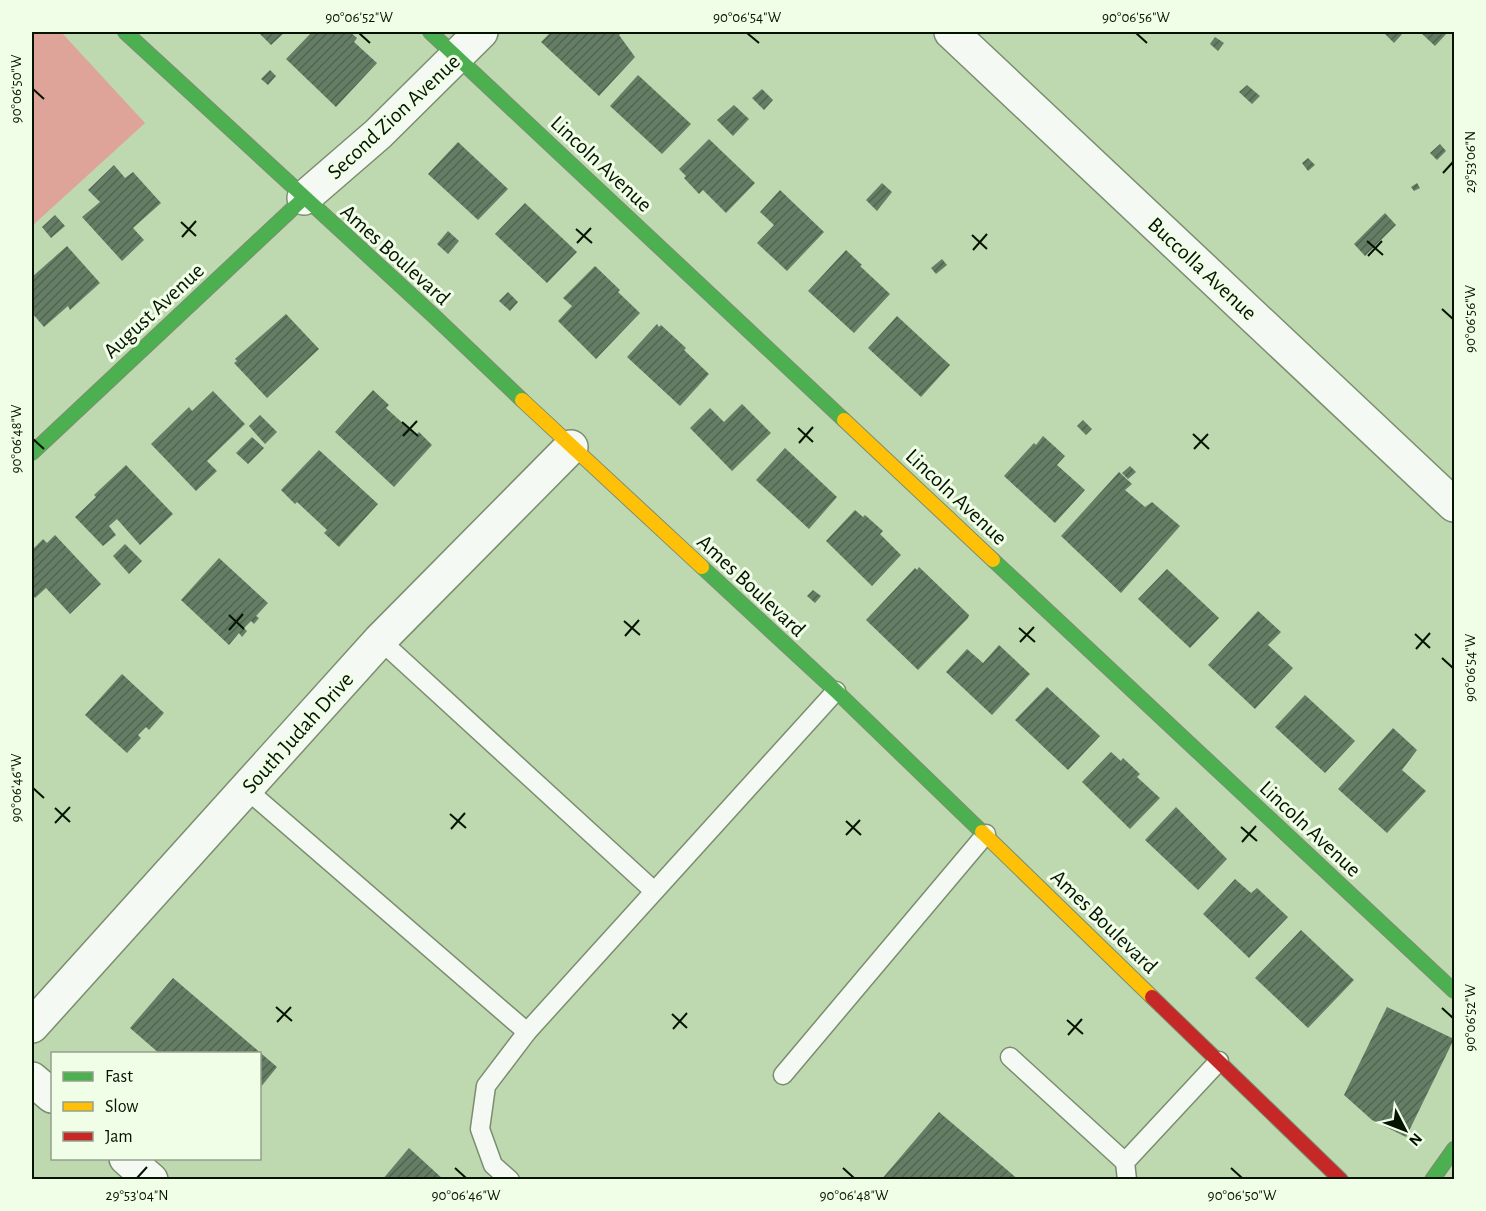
<svg xmlns="http://www.w3.org/2000/svg" width="1486" height="1211" viewBox="0 0 1486 1211" font-family="'Alegreya Sans',sans-serif">
<style>
.green{fill:#dea399}
.building{fill:url(#building-hatch)}
.lines{fill:none;stroke-linecap:round;stroke-linejoin:round}
.lane-casing{stroke:#7a8e6f;stroke-width:21}
.street-casing{stroke:#7a8e6f;stroke-width:36}
.fast-casing{stroke:#7a8e6f;stroke-width:16}
.slow-casing{stroke:#7a8e6f;stroke-width:16}
.jam-casing{stroke:#7a8e6f;stroke-width:16}
.lane{stroke:#f5f9f3;stroke-width:18}
.street{stroke:#f5f9f3;stroke-width:33}
.fast{stroke:#4caf50;stroke-width:14}
.slow{stroke:#ffc107;stroke-width:14}
.jam{stroke:#c62828;stroke-width:14}
.ticks{fill:none;stroke:#051400;stroke-width:2}
.labels{text-anchor:middle;stroke-width:6;stroke-linejoin:round;paint-order:stroke}
.street-label{font-size:22px;fill:#051400;stroke:#f0fee8}
.neatline{fill:none;stroke:#051400;stroke-width:2}
.ticks-label{font-size:15px;text-anchor:middle;fill:#051400}
</style>
<defs>
<pattern id="building-hatch" width="6" height="6" patternUnits="userSpaceOnUse" patternTransform="scale(1.5)"><rect width="6" height="6" fill="#647d64"/><path d="M-1 1l2-2M0 6l6-6M5 7l2-2" fill="none" stroke="#506550"/></pattern>
</defs>
<rect width="100%" height="100%" fill="#bed8b0"/>
<!-- green -->
<path class="green" d="M32,32h29l84,91 -113,103z"/>
<!-- building -->
<g class="building">
<path d="M258,32h27l-14,13z"/>
<path d="M312,32h38l7,6 -3,4 23,21 -41,44 -50,-48z"/>
<path d="M551,32h71l-3,3 16,22 -36,39 -58,-54z"/>
<path d="M1385,32h17l1,1 -9,10 -10,-10z"/>
<path d="M1420,32h28l-13,14z"/>
<path d="M1215,37l9,6 -6,8 -8,-7z"/>
<path d="M270,70l6,6 -8,9 -7,-6z"/>
<path d="M638,75l53,49 -29,30 -52,-48z"/>
<path d="M1247,85l13,11 -8,8 -13,-12z"/>
<path d="M762,89l11,11 -9,10 -12,-12z"/>
<path d="M734,105l15,14 -16,17 -16,-16z"/>
<path d="M709,139l46,44 -29,30 -23,-23 -4,4 -15,-16 2,-2 -7,-7z"/>
<path d="M458,142l50,47 -30,31 -50,-46z"/>
<path d="M1440,144l6,7 -9,9 -7,-7z"/>
<path d="M1308,158l7,7 -7,6 -6,-8z"/>
<path d="M114,165l11,13 8,-6 28,31 -28,25 11,12 -22,21 -40,-44 18,-15 -12,-12z"/>
<path d="M882,183l10,9 -15,19 -11,-11z"/>
<path d="M1417,183l3,5 -6,3 -3,-4z"/>
<path d="M780,190l44,42 -37,39 -30,-28 17,-18 -14,-13z"/>
<path d="M525,203l52,49 -30,31 -52,-49z"/>
<path d="M1385,213l11,12 -31,31 -11,-12z"/>
<path d="M55,215l10,11 -14,12 -9,-11z"/>
<path d="M448,231l11,10 -11,13 -11,-10z"/>
<path d="M67,246l33,37 -30,27 -2,-4 -24,21 -12,-14v-36z"/>
<path d="M846,250l16,15 -2,1 30,28 -36,39 -46,-42z"/>
<path d="M942,259l5,6 -11,9 -5,-6z"/>
<path d="M595,266l25,24 -2,2 22,21 -44,46 -38,-38 14,-15 -9,-8z"/>
<path d="M508,292l10,10 -8,9 -11,-10z"/>
<path d="M286,314l33,35 -52,49 -33,-35 3,-2 -2,-2z"/>
<path d="M897,316l53,49 -29,32 -53,-49z"/>
<path d="M657,324l2,3 2,-2 25,23 -2,2 25,24 -29,32 -53,-49z"/>
<path d="M373,390l16,15 -3,3 30,27 3,-3 13,13 -38,42 -59,-55z"/>
<path d="M213,391l32,33 -38,37 10,10 -21,20 -45,-47 38,-37 3,4z"/>
<path d="M742,404l29,29 -39,38 -42,-43 20,-20 14,14z"/>
<path d="M260,415l17,17 -12,12 -16,-18z"/>
<path d="M1083,420l9,9 -6,6 -9,-9z"/>
<path d="M1043,436l22,20 -8,9 28,25 -30,33 -51,-47 30,-33 2,2z"/>
<path d="M252,437l12,11 -16,16 -12,-11z"/>
<path d="M785,448l52,49 -28,32 -53,-49z"/>
<path d="M319,450l59,54 -39,43 -15,-14 3,-3 -30,-28 -2,2 -14,-14z"/>
<path d="M126,465l47,49 -33,31 -23,-26 -8,7 7,9 -13,11 -28,-29 21,-20 -2,-2z"/>
<path d="M1130,466l6,6 -8,7 -6,-6z"/>
<path d="M1119,472l13,12 -7,6 20,17 7,-5 28,24 -59,67 -60,-57z"/>
<path d="M855,510l8,7 2,-2 18,16 -3,3 21,21 -29,31 -46,-45z"/>
<path d="M55,535l46,49 -31,30 -24,-26 -11,10 -3,-4v-44l11,-11 4,4z"/>
<path d="M125,544l17,17 -13,13 -16,-18z"/>
<path d="M219,558l49,45 -12,13 3,2 -5,6 -3,-3 -7,7 3,3 -5,6 -3,-4 -10,12 -48,-45z"/>
<path d="M919,567l50,48 -1,3 -50,52 -52,-50 49,-52 2,2z"/>
<path d="M1167,569l52,49 -29,30 -52,-49z"/>
<path d="M813,590l8,6 -6,7 -8,-7z"/>
<path d="M1258,611l23,21 -13,13 25,23 -38,41 -47,-44z"/>
<path d="M999,645l31,29 -38,41 -46,-43 21,-23 16,14z"/>
<path d="M122,674l42,39 -15,17 -3,-3 -8,8 3,3 -14,15 -42,-38z"/>
<path d="M1047,687l53,49 -32,34 -53,-50z"/>
<path d="M1305,695l50,46 -30,32 -50,-46z"/>
<path d="M1393,728l24,22 -15,20 24,21 -39,42 -49,-44z"/>
<path d="M1111,752l10,9 2,-3 17,16 -3,3 23,21 -30,31 -48,-47z"/>
<path d="M1176,807l51,52 -29,31 -53,-50z"/>
<path d="M1235,879l16,14 6,-5 31,29 -39,41 -46,-44z"/>
<path d="M1301,930l53,50 -46,48 -53,-50z"/>
<path d="M173,978l104,89 -17,21v-34h-100l-30,-26z"/>
<path d="M1387,1007l67,32 -48,98 -34,-17 -28,-25z"/>
<path d="M939,1112l80,68h-138z"/>
<path d="M409,1148l35,32h-62z"/>
</g>
<g class="lines">
<defs>
<g id="lane">
<path d="M380,640l274,251"/>
<path d="M246,789l281,243"/>
<path d="M1010,1057l115,105"/>
<path d="M783,1075l203,-241"/>
<path d="M510,1180l-17,-15 -13,-36 6,-43 41,-54 309,-341"/>
<path d="M1127,1180l-2,-18 94,-101"/>
</g>
<g id="street">
<path d="M951,32l503,473"/>
<path d="M304,198l74,-64 103,-102"/>
<path d="M32,1026l348,-386 191,-193"/>
<path d="M32,1079l20,17"/>
<path d="M126,1158l25,22"/>
</g>
<g id="fast">
<path d="M125,32l311,286 86,82"/>
<path d="M430,32l414,388"/>
<path d="M32,453l272,-255"/>
<path d="M993,560l461,431"/>
<path d="M702,567l134,124 146,141"/>
<path d="M1432,1180l22,-31"/>
</g>
<g id="slow">
<path d="M522,400l180,167"/>
<path d="M844,420l149,140"/>
<path d="M982,832l170,165"/>
</g>
<path id="jam" d="M1152,997l189,183"/>
</defs>
<!-- lane casing -->
<use href="#lane" class="lane-casing"/>
<!-- street casing -->
<use href="#street" class="street-casing"/>
<!-- fast casing -->
<use href="#fast" class="fast-casing"/>
<!-- slow casing -->
<use href="#slow" class="slow-casing"/>
<!-- jam casing -->
<use href="#jam" class="jam-casing"/>
<!-- lane -->
<use href="#lane" class="lane"/>
<!-- street -->
<use href="#street" class="street"/>
<!-- fast -->
<use href="#fast" class="fast"/>
<!-- slow -->
<use href="#slow" class="slow"/>
<!-- jam -->
<use href="#jam" class="jam"/>
</g>
<!-- ticks -->
<path class="ticks" d="M359,33l11,10M747,33l12,10M1136,33l11,10M33,89l11,10M1443,173l10,-11M181,222l15,14M576,229l16,14M972,235l15,14M182,237l14,-16M1367,241l16,14M577,243l14,-15M973,250l14,-16M1368,256l14,-15M1442,309l11,10M402,422l16,14M798,428l15,14M1193,434l16,15M403,436l14,-15M33,439l11,10M799,443l14,-16M1194,449l14,-15M229,615l15,14M624,621l16,14M1019,628l16,14M229,630l14,-16M1415,634l15,14M625,636l14,-16M1020,642l14,-15M1416,649l14,-16M1442,658l11,10M33,788l11,10M55,808l15,14M450,814l16,14M846,821l15,14M55,823l15,-16M1241,827l16,14M451,829l14,-16M846,835l14,-15M1242,842l14,-16M276,1007l16,14M1442,1008l11,10M672,1014l15,14M1067,1020l16,14M277,1022l14,-15M673,1029l14,-16M1068,1035l14,-16M455,1168l11,10M843,1168l11,10M1231,1168l11,10M137,1178l10,-11"/>
<g class="labels">
<!-- street labels -->
<g class="street-label">
<text transform="translate(393 116) rotate(-43)" y="8">Second Zion Avenue</text>
<text transform="translate(602 163) rotate(43)" y="8">Lincoln Avenue</text>
<text transform="translate(396 254) rotate(42)" y="8">Ames Boulevard</text>
<text transform="translate(1203 268) rotate(43)" y="8">Buccolla Avenue</text>
<text transform="translate(153 310) rotate(-43)" y="8">August Avenue</text>
<text transform="translate(957 496) rotate(43)" y="8">Lincoln Avenue</text>
<text transform="translate(752 585) rotate(43)" y="8">Ames Boulevard</text>
<text transform="translate(297 732) rotate(-48)" y="8">South Judah Drive</text>
<text transform="translate(1311 828) rotate(43)" y="8">Lincoln Avenue</text>
<text transform="translate(1105 921) rotate(44)" y="8">Ames Boulevard</text>
</g>
</g>
<!-- border -->
<rect width="1486" height="1211" fill="none" stroke="#f0fee8" stroke-width="66"/>
<!-- legend -->
<rect x="51" y="1052" width="210" height="108" fill="#f0fee8" stroke="#92a08b" stroke-width="1.5"/>
<rect x="63" y="1072" width="30" height="9" fill="#4caf50" stroke="#92a08b" stroke-width="1.5"/>
<text x="105" y="1082" font-size="18" fill="#051400">Fast</text>
<rect x="63" y="1102" width="30" height="9" fill="#ffc107" stroke="#92a08b" stroke-width="1.5"/>
<text x="105" y="1112" font-size="18" fill="#051400">Slow</text>
<rect x="63" y="1132" width="30" height="9" fill="#c62828" stroke="#92a08b" stroke-width="1.5"/>
<text x="105" y="1142" font-size="18" fill="#051400">Jam</text>
<!-- north arrow -->
<g transform="translate(1405 1130) rotate(132)" stroke="#f0fee8" stroke-width="4.5" paint-order="stroke">
<path d="M0-4.5L10 22L0 15L-10 22Z" fill="#051400"/>
<text y="-9" font-size="16" font-weight="bold" text-anchor="middle" fill="#051400">N</text>
</g>
<rect x="33" y="33" width="1420" height="1145" class="neatline"/>
<g class="ticks-label">
<text x="359" y="22">90°06'52"W</text>
<text x="747" y="22">90°06'54"W</text>
<text x="1136" y="22">90°06'56"W</text>
<text transform="translate(16 89) rotate(-90)" y="5">90°06'50"W</text>
<text transform="translate(1470 162) rotate(-90)" y="5">29°53'06"N</text>
<text transform="translate(1470 319) rotate(-90)" y="5">90°06'56"W</text>
<text transform="translate(16 439) rotate(-90)" y="5">90°06'48"W</text>
<text transform="translate(1470 668) rotate(-90)" y="5">90°06'54"W</text>
<text transform="translate(16 788) rotate(-90)" y="5">90°06'46"W</text>
<text transform="translate(1470 1018) rotate(-90)" y="5">90°06'52"W</text>
<text x="137" y="1200">29°53'04"N</text>
<text x="466" y="1200">90°06'46"W</text>
<text x="854" y="1200">90°06'48"W</text>
<text x="1242" y="1200">90°06'50"W</text>
</g>
</svg>
